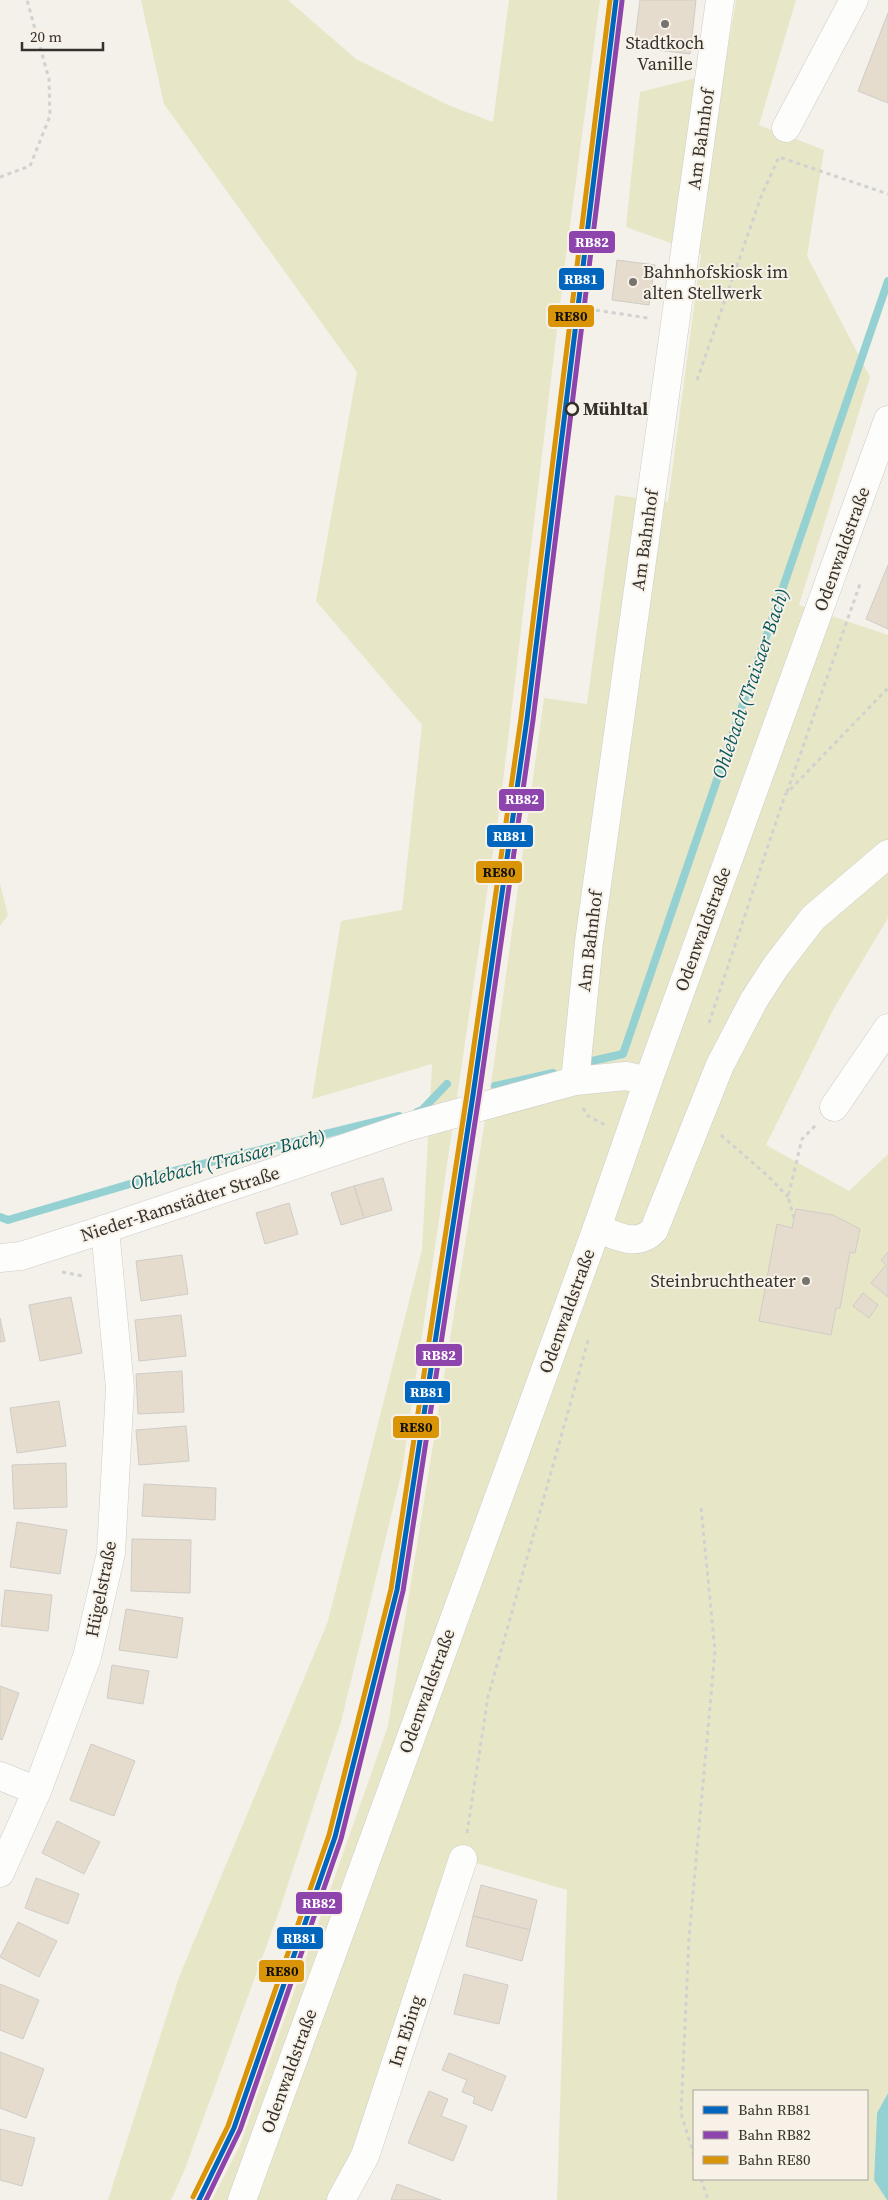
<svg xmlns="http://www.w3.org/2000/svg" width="888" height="2200" viewBox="0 0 888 2200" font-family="'Source Serif 4',serif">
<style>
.green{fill:#e7e7c8;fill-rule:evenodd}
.water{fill:#95d1d2}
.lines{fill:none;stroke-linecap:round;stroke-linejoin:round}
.stream{stroke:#95d1d2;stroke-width:8}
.building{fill:#e5dcce;stroke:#cfccc7}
.minor-casing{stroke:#cfccc7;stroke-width:29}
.major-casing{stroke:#cfccc7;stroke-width:29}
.path{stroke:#d1d1cf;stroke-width:3;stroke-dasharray:4 4;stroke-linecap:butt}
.minor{stroke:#fdfdfc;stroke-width:28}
.major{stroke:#fdfdfc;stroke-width:28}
.rail-1-casing{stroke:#f7f1e7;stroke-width:9}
.rail-2-casing{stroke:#f7f1e7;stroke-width:9}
.rail-3-casing{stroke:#f7f1e7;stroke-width:9}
.rail-1{stroke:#0065bd;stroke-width:5}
.rail-2{stroke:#8e44ad;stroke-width:5}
.rail-3{stroke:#da9407;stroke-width:5}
.poi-dot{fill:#77746f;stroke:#f7f1e7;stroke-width:2}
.stop-dot{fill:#f7f1e7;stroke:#34312d;stroke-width:2.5}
.labels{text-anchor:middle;stroke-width:4;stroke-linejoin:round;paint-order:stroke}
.poi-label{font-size:18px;fill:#34312d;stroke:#f7f1e7}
.street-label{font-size:18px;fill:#34312d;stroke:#f7f1e7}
.stop-label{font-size:18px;font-weight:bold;fill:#34312d;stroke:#f7f1e7;text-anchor:start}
.water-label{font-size:19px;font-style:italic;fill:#06585b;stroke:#f7f1e7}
.line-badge{stroke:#f7f1e7;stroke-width:2}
.badge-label{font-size:14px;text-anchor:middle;font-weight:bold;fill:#fff}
.pale-badge-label{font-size:14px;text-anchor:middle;font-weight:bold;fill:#111}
</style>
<rect width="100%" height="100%" fill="#f4f0ea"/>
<!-- green -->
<g class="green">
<path d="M141,0h147l68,59 92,46 45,17 16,-122h91l-36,271 -63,527 -99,673 -61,251 -61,187 -97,265 -12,26h-63l71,-223 149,-356 94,-371 10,-186 -120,35 29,-178 61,-11 20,-185 -106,-124 41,-229 -193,-268z"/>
<path d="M736,0h60l-37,125 65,25 -17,106 63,121 -71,228 89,30v283l-54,90 -68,137 83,46 39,-37v939l-11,20 -3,67 13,20h-330l10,-310 -104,-31 -122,341h-129l28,-55 148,-419 105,-656 51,-372 43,6 28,-209 53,7 33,-248 -75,-27 14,-135 84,-21zM694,2091h173v88h-173z"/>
<path d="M0,883l8,32 -8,11z"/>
</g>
<!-- water -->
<path class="water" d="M888,2093v107h-1l-13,-20 3,-67z"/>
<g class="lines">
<!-- stream -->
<g class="stream">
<path d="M592,1061l31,-7 265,-773"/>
<path d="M495,1086l58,-13"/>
<path d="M417,1112l5,-2 25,-26"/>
<path d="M0,1217l8,3 166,-49 225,-55"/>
</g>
</g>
<!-- building -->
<g class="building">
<path d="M640,0h56l-6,54 -56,-7z"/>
<path d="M888,13v90l-30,-12z"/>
<path d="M617,260l38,5 -6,40 -37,-5z"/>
<path d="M888,565v64l-22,-10z"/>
<path d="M383,1178l9,32 -28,8 -10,-32z"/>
<path d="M354,1186l10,32 -23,7 -10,-32z"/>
<path d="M289,1203l9,31 -33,10 -9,-31z"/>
<path d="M796,1209l37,6 27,14 -5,24 -5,-1 -10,56h-4l-5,27 -72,-14 18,-97 15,4z"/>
<path d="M888,1252v45l-17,-14 15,-18 -5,-5z"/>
<path d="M182,1255l6,39 -47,7 -5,-40z"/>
<path d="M863,1293l15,12 -9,13 -16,-12z"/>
<path d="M71,1297l11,56 -42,8 -11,-56z"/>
<path d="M181,1315l5,41 -47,5 -4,-41z"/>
<path d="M0,1318l5,23 -5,1z"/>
<path d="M182,1371l2,41 -46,2 -2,-40z"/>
<path d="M59,1401l7,45 -49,7 -7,-45z"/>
<path d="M186,1426l3,35 -50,4 -3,-35z"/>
<path d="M66,1463l1,44 -53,2 -2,-44z"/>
<path d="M144,1484l72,4 -1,32 -73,-4z"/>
<path d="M17,1522l50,8 -7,44 -50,-7z"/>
<path d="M132,1539l59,1 -1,53 -59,-2z"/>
<path d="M5,1590l47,5 -4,36 -47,-5z"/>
<path d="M126,1609l57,9 -6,40 -58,-8z"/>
<path d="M112,1665l37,6 -6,33 -36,-6z"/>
<path d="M0,1686l19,7 -17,47 -2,-1z"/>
<path d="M91,1744l44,17 -21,55 -44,-16z"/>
<path d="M57,1821l43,21 -16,32 -42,-21z"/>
<path d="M36,1878l43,16 -11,30 -43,-16z"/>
<path d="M481,1885l56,15 -7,30 -57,-14z"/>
<path d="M473,1916l57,14 -8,31 -56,-15z"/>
<path d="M18,1922l39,19 -18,36 -39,-20z"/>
<path d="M464,1974l44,11 -9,39 -45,-10z"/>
<path d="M0,1984l39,16 -16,39 -23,-9z"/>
<path d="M0,2052l44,17 -18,49 -26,-10z"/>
<path d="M449,2053l57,23 -14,35 -19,-8 2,-6 -13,-5 5,-12 -25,-10z"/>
<path d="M429,2091l19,8 -7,17 26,10 -14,35 -45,-18z"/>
<path d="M0,2129l35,9 -13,48 -22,-6z"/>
<path d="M397,2184l44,16h-50z"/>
</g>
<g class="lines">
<defs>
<g id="minor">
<path d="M786,128l68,-128"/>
<path d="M575,1081l14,-139 131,-942"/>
<path d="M834,1107l54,-79"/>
<path d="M597,1228c20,8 40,20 57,2l66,-165 34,-65 22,-34 37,-48 75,-64"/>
<path d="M0,1258l21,-2 84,-27 302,-102 168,-46 51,-5 22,5"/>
<path d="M0,1776l37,15"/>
<path d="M0,1873l37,-82 50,-134 24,-104 9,-165 -15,-159"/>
<path d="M341,2200l24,-44 98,-297"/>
</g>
<path id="major" d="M242,2200l355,-972 51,-147 240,-661"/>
</defs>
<!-- minor casing -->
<use href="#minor" class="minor-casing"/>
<!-- major casing -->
<use href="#major" class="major-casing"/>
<!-- path -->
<g class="path">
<path d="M0,177l30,-11 20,-50 -1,-37 -22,-79"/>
<path d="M588,309l60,9"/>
<path d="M697,380l65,-186 17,-37 109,37"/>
<path d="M787,792l74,-211"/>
<path d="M709,1023l76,-228 103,-107"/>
<path d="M583,1108l5,8 17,9"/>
<path d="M721,1135l48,42 19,20"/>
<path d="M794,1218l-6,-21 14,-58 14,-14"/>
<path d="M62,1272l21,4"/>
<path d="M467,1833l21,-136 101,-360"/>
<path d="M694,2156l-13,-43 8,-175 26,-287 -14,-144"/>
<path d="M701,2179l7,21"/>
</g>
<!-- minor -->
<use href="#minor" class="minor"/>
<!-- major -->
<use href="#major" class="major"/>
<defs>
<path id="rail-1" d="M199,2200l35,-72 101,-291 62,-247 76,-495 54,-376 89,-719"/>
<path id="rail-2" d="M206,2200l34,-70 101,-291 62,-248 76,-495 54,-376 89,-719"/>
<path id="rail-3" d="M193,2197l35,-71 101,-291 62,-246 76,-495 54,-376 89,-718"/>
</defs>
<!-- rail-1 casing -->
<use href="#rail-1" class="rail-1-casing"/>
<!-- rail-2 casing -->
<use href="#rail-2" class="rail-2-casing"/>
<!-- rail-3 casing -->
<use href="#rail-3" class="rail-3-casing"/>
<!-- rail-1 -->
<use href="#rail-1" class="rail-1"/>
<!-- rail-2 -->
<use href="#rail-2" class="rail-2"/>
<!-- rail-3 -->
<use href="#rail-3" class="rail-3"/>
</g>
<!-- markers -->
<g class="poi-dot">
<circle cx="665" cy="24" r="5"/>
<circle cx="633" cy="282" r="5"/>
<circle cx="806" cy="1281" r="5"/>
</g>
<circle class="stop-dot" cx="572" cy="409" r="6"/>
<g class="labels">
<!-- poi labels -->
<g class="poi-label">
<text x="665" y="49">Stadtkoch<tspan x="665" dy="21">Vanille</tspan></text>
<text x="643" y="278" text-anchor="start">Bahnhofskiosk im<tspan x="643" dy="21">alten Stellwerk</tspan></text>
<text x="796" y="1287" text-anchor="end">Steinbruchtheater</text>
</g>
<!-- street labels -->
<g class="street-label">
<text transform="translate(701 139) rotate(-82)" y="6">Am Bahnhof</text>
<text transform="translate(645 540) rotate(-82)" y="6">Am Bahnhof</text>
<text transform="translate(842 549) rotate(-70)" y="6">Odenwaldstraße</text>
<text transform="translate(703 929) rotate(-70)" y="6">Odenwaldstraße</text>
<text transform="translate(590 941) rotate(-83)" y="6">Am Bahnhof</text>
<text transform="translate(180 1204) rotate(-18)" y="6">Nieder-Ramstädter Straße</text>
<text transform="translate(567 1311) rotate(-70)" y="6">Odenwaldstraße</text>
<text transform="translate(101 1589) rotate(-79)" y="6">Hügelstraße</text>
<text transform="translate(427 1691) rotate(-70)" y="6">Odenwaldstraße</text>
<text transform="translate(406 2031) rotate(-72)" y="6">Im Ebing</text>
<text transform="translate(289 2071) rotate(-70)" y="6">Odenwaldstraße</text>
</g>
<!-- stop labels -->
<g class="stop-label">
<text x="583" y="415">Mühltal</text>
</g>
<!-- water labels -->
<g class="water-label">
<text transform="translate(750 683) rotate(-71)" y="7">Ohlebach (Traisaer Bach)</text>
<text transform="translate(228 1159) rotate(-14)" y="7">Ohlebach (Traisaer Bach)</text>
</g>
</g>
<g class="line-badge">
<rect x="568" y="230" width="48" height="24" rx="5" fill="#8e44ad"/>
<rect x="558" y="267" width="47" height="24" rx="5" fill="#0065bd"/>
<rect x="547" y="304" width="48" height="24" rx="5" fill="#da9407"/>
<rect x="498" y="788" width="47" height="24" rx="5" fill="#8e44ad"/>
<rect x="486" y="824" width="48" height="24" rx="5" fill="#0065bd"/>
<rect x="475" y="860" width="48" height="24" rx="5" fill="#da9407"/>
<rect x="415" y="1343" width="48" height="24" rx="5" fill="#8e44ad"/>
<rect x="404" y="1380" width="47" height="24" rx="5" fill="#0065bd"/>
<rect x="392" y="1415" width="48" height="24" rx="5" fill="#da9407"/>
<rect x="295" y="1891" width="48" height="24" rx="5" fill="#8e44ad"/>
<rect x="276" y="1926" width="48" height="24" rx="5" fill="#0065bd"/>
<rect x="258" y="1959" width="47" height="24" rx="5" fill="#da9407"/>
</g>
<g class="badge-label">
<text x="592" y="247">RB82</text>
<text x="581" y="284">RB81</text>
<text x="522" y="804">RB82</text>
<text x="510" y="841">RB81</text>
<text x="439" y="1360">RB82</text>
<text x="427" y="1397">RB81</text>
<text x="319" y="1908">RB82</text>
<text x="300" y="1943">RB81</text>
</g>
<g class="pale-badge-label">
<text x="571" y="321">RE80</text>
<text x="499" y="877">RE80</text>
<text x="416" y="1432">RE80</text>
<text x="282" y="1976">RE80</text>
</g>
<!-- legend -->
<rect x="693" y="2090" width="175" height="90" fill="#f7f1e7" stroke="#a9a49d"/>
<rect x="703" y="2106" width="25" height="8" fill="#0065bd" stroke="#a9a49d"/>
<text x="738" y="2115" font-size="15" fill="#34312d">Bahn RB81</text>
<rect x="703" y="2131" width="25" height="8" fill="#8e44ad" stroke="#a9a49d"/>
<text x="738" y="2140" font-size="15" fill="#34312d">Bahn RB82</text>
<rect x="703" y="2156" width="25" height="8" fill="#da9407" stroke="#a9a49d"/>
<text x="738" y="2165" font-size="15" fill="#34312d">Bahn RE80</text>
<!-- scale -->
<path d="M22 42v8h81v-8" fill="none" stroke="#34312d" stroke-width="2.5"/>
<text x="30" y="42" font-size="15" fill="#34312d" stroke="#f7f1e7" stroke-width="4" paint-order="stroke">20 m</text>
</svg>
